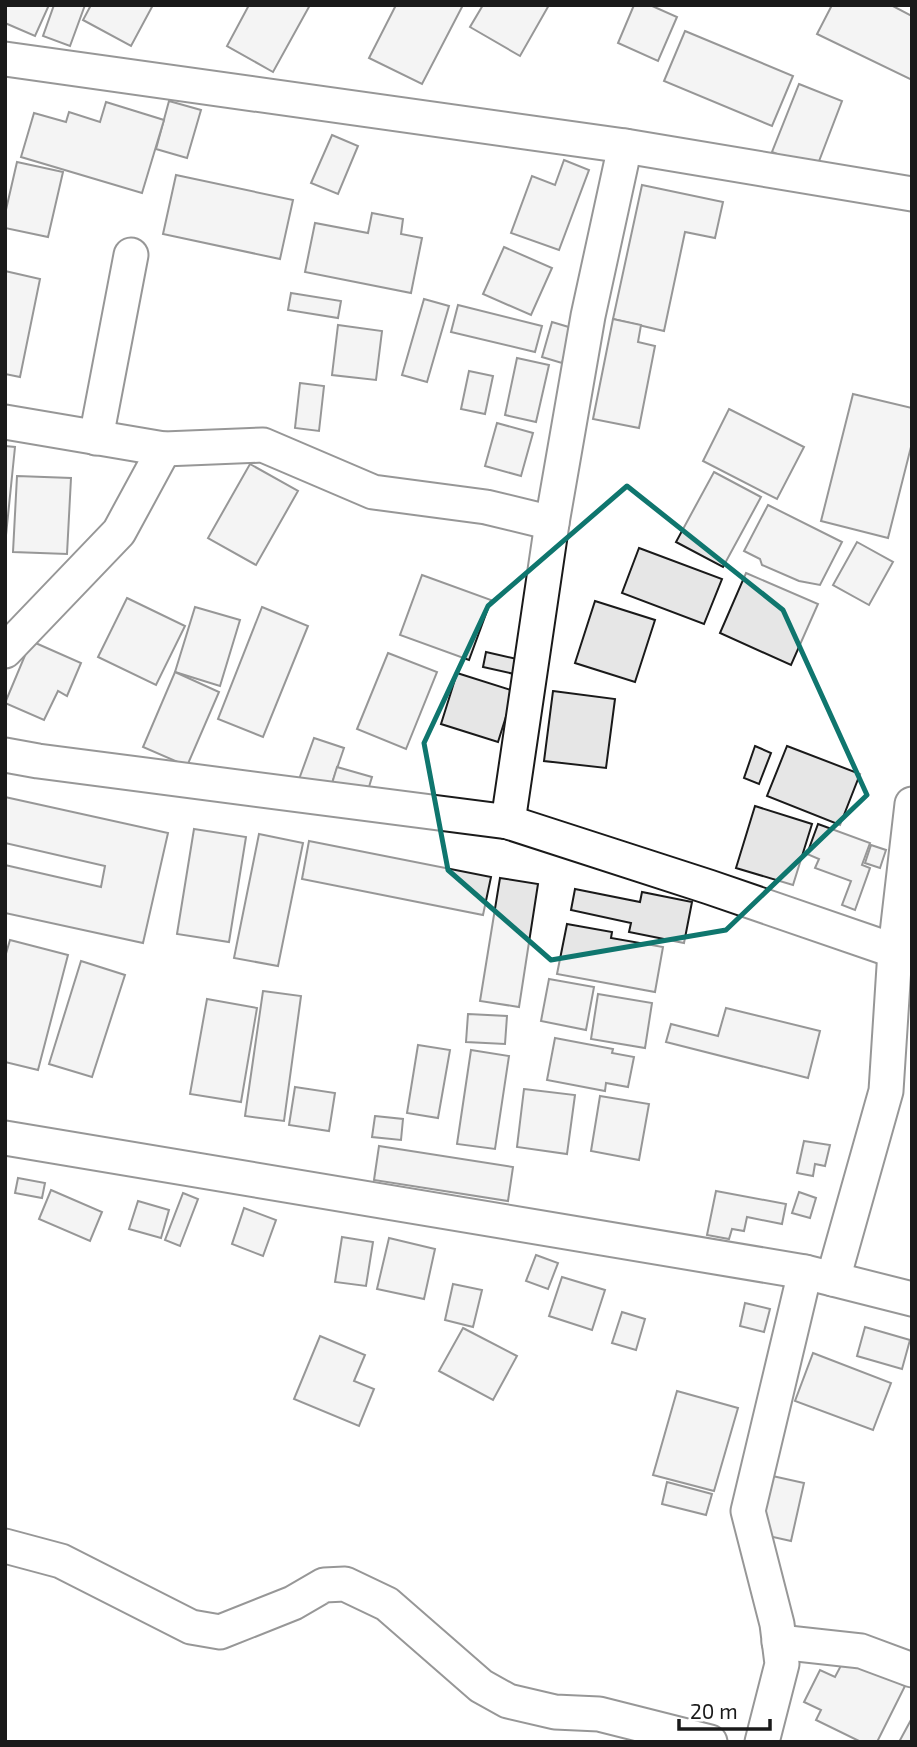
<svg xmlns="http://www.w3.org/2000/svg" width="917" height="1747" viewBox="0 0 917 1747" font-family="'Exo 2',sans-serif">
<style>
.building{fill:#e6e6e6;stroke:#1a1a1a;stroke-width:2}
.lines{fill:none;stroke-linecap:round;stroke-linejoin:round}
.minor-casing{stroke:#1a1a1a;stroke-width:37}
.minor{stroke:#fff;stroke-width:33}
.marked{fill:none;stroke:#0f766e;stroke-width:5;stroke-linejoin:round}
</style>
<rect width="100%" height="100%" fill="#fff"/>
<!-- building -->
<g class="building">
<path d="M5,5h44l-14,31 -30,-13z"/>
<path d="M54,5h31l-15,41 -27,-10z"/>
<path d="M91,5h62l-22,41 -48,-26z"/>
<path d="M249,5h61l-37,67 -46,-26z"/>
<path d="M396,5h67l-41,79 -53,-26z"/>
<path d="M483,5h66l-29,51 -50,-29z"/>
<path d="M634,5h16l27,12 -19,44 -40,-18z"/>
<path d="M832,5h59l21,11v64l-95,-46z"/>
<path d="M685,31l108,45 -21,50 -108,-45z"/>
<path d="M799,84l43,17 -26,68 -44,-17z"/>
<path d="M169,101l32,9 -14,48 -31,-9z"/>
<path d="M106,102l58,18 -22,73 -121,-36 13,-44 32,9 3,-10 31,10z"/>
<path d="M332,135l26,11 -20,48 -27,-11z"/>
<path d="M564,160l25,10 -30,80 -48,-17 21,-57 23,9z"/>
<path d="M17,162l46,10 -15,65 -43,-9v-14z"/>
<path d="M176,175l117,25 -13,59 -117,-25z"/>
<path d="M642,185l81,17 -8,36 -30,-6 -21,99 -51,-12z"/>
<path d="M372,213l31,6 -2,15 21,4 -11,55 -106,-21 10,-49 53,10z"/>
<path d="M504,247l48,21 -21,47 -48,-21z"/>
<path d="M5,271l35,8 -20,98 -15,-3z"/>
<path d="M291,293l50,8 -3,17 -50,-8z"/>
<path d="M424,299l25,7 -22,76 -25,-7z"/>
<path d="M458,305l84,21 -7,26 -84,-20z"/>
<path d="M613,319l28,6 -3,17 17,4 -16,82 -46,-9z"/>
<path d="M552,322l20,6 -10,35 -20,-6z"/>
<path d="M338,325l44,6 -6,49 -44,-5z"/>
<path d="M517,358l32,7 -13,57 -31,-7z"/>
<path d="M469,371l24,5 -8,38 -24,-5z"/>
<path d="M300,383l24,3 -5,45 -24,-3z"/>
<path d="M853,394l59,14v35l-24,95 -67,-17z"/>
<path d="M729,409l75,38 -27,52 -74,-38z"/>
<path d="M497,423l36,10 -12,43 -36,-10z"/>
<path d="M5,446l10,1 -10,98z"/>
<path d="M250,464l48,27 -42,74 -48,-27z"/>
<path d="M714,472l47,25 -38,70 -47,-25z"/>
<path d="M17,476l54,2 -4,76 -54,-2z"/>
<path d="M768,505l74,37 -22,43 -21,-4 -37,-16 -2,-6 -16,-8z"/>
<path d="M857,542l36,20 -24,43 -36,-20z"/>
<path d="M639,548l83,31 -18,45 -82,-31z"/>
<path d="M746,573l72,31 -27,61 -71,-32z"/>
<path d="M422,575l69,25 -22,60 -69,-25z"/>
<path d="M127,598l58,28 -29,59 -58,-28z"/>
<path d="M595,601l60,19 -20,62 -60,-19z"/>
<path d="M195,607l45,13 -20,66 -45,-14z"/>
<path d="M262,607l46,19 -45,111 -45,-18z"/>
<path d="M31,641l50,22 -14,33 -9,-5 -14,29 -39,-17z"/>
<path d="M486,652l31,7 -3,15 -31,-7z"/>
<path d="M388,653l49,19 -31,77 -49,-20z"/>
<path d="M175,672l44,20 -32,74 -44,-19z"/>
<path d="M457,673l57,18 -16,51 -57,-18z"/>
<path d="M553,691l62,8 -9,69 -62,-7z"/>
<path d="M314,738l30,10 -15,44 -31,-10z"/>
<path d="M755,746l16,7 -12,31 -15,-6z"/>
<path d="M787,746l73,28 -20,51 -73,-29z"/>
<path d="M337,767l35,10 -7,23 -35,-10z"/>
<path d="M5,797l163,36 -25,110 -138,-30v-48l96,22 4,-21 -100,-23z"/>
<path d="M755,806l57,18 -19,61 -57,-17z"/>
<path d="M818,824l52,19 -8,22 8,3 -15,42 -13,-5 9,-24 -36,-13 4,-9 -12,-5z"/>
<path d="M194,829l52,8 -17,105 -52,-8z"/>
<path d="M259,834l44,9 -25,123 -44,-8z"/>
<path d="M309,841l182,36 -8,38 -181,-36z"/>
<path d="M871,845l15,5 -6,18 -15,-5z"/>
<path d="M500,878l38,6 -19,123 -39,-6z"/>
<path d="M575,889l65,13 2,-10 50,10 -8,41 -55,-11 2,-9 -60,-13z"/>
<path d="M567,924l45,8 -1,6 52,9 -8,45 -98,-18z"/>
<path d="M10,940l58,15 -30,115 -33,-8v-105z"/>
<path d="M81,961l44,14 -33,102 -43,-13z"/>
<path d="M549,979l45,8 -8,43 -45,-9z"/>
<path d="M263,991l38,5 -17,125 -39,-5z"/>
<path d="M598,994l54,9 -7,45 -54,-9z"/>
<path d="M207,999l50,9 -16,94 -51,-8z"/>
<path d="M726,1008l94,23 -12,47 -142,-36 5,-18 47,12z"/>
<path d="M468,1014l39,2 -2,28 -39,-2z"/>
<path d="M555,1038l58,11 -1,4 22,4 -6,30 -22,-4 -1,8 -58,-11z"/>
<path d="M418,1045l32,5 -12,68 -31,-5z"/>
<path d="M471,1050l38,6 -14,93 -38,-5z"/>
<path d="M295,1087l40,6 -6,38 -40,-6z"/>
<path d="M524,1089l51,6 -8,59 -50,-7z"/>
<path d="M600,1096l49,8 -10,56 -48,-9z"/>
<path d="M375,1116l28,3 -2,21 -29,-3z"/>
<path d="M804,1141l26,4 -5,21 -10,-2 -2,12 -16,-3z"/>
<path d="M379,1146l134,21 -5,34 -134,-21z"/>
<path d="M18,1178l27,5 -3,15 -27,-5z"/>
<path d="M51,1190l51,22 -12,29 -51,-22z"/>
<path d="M716,1191l70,13 -4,20 -35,-7 -3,14 -12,-2 -3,10 -22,-4z"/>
<path d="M799,1192l17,6 -6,20 -18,-5z"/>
<path d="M183,1193l15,6 -18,47 -15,-6z"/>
<path d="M138,1201l31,9 -8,28 -32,-9z"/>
<path d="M244,1208l32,12 -13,36 -31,-12z"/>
<path d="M342,1237l31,5 -7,44 -31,-4z"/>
<path d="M389,1238l46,11 -11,50 -47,-10z"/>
<path d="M536,1255l22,8 -10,26 -22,-8z"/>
<path d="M562,1277l43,13 -13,40 -43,-14z"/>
<path d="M453,1284l29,6 -9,37 -28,-7z"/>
<path d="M745,1303l25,6 -6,23 -24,-6z"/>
<path d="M622,1312l23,7 -9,31 -24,-7z"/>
<path d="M865,1327l45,13 -8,29 -45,-13z"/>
<path d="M463,1328l54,28 -24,44 -54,-29z"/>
<path d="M320,1336l45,19 -11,26 20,8 -15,37 -65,-27z"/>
<path d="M813,1353l78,30 -18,47 -78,-29z"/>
<path d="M677,1391l61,17 -24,83 -61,-16z"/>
<path d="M768,1475l36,8 -13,58 -36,-8z"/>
<path d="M667,1482l45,12 -6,21 -44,-11z"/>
<path d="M846,1656l59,30 -28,56h-16l-45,-22 5,-10 -17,-8 16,-32 15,7z"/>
<path d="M912,1718v24h-13z"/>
</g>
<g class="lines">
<defs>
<g id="minor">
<path d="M5,59l620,87 287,48"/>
<path d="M5,422l159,27 99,-4 110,47 113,15 66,16"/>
<path d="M96,438l35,-183"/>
<path d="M5,651l114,-119 45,-83"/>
<path d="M5,755l33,6 470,61 201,65 186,64"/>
<path d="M508,822l44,-299 36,-207 37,-170"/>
<path d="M5,1138l800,134 107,27"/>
<path d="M833,1279l53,-188 9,-140 17,-147"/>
<path d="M5,1546l56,15 130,66 29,5 73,-29 31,-18 21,-1 42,20 94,82 27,15 47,11 44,2 111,28"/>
<path d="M779,1642l82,9 51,19"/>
<path d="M762,1742l20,-78 -5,-40 -29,-113 57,-239"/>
</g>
</defs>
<!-- minor casing -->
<use href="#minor" class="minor-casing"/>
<!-- minor -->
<use href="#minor" class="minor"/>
</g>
<!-- marked area -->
<path d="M0 0H917V1747H0ZM627,486l156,124 84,185 -141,135 -175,30 -103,-90 -24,-127 64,-137z" fill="#fff" fill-opacity=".55" fill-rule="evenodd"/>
<path class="marked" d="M627,486l156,124 84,185 -141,135 -175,30 -103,-90 -24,-127 64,-137z"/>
<!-- border -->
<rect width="917" height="1747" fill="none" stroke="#1a1a1a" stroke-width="14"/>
<!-- scale -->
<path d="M679 1719v10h91v-10" fill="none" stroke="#1a1a1a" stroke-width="3.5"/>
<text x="690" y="1719" font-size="21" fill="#1a1a1a" stroke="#ffffff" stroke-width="5" paint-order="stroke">20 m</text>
</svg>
